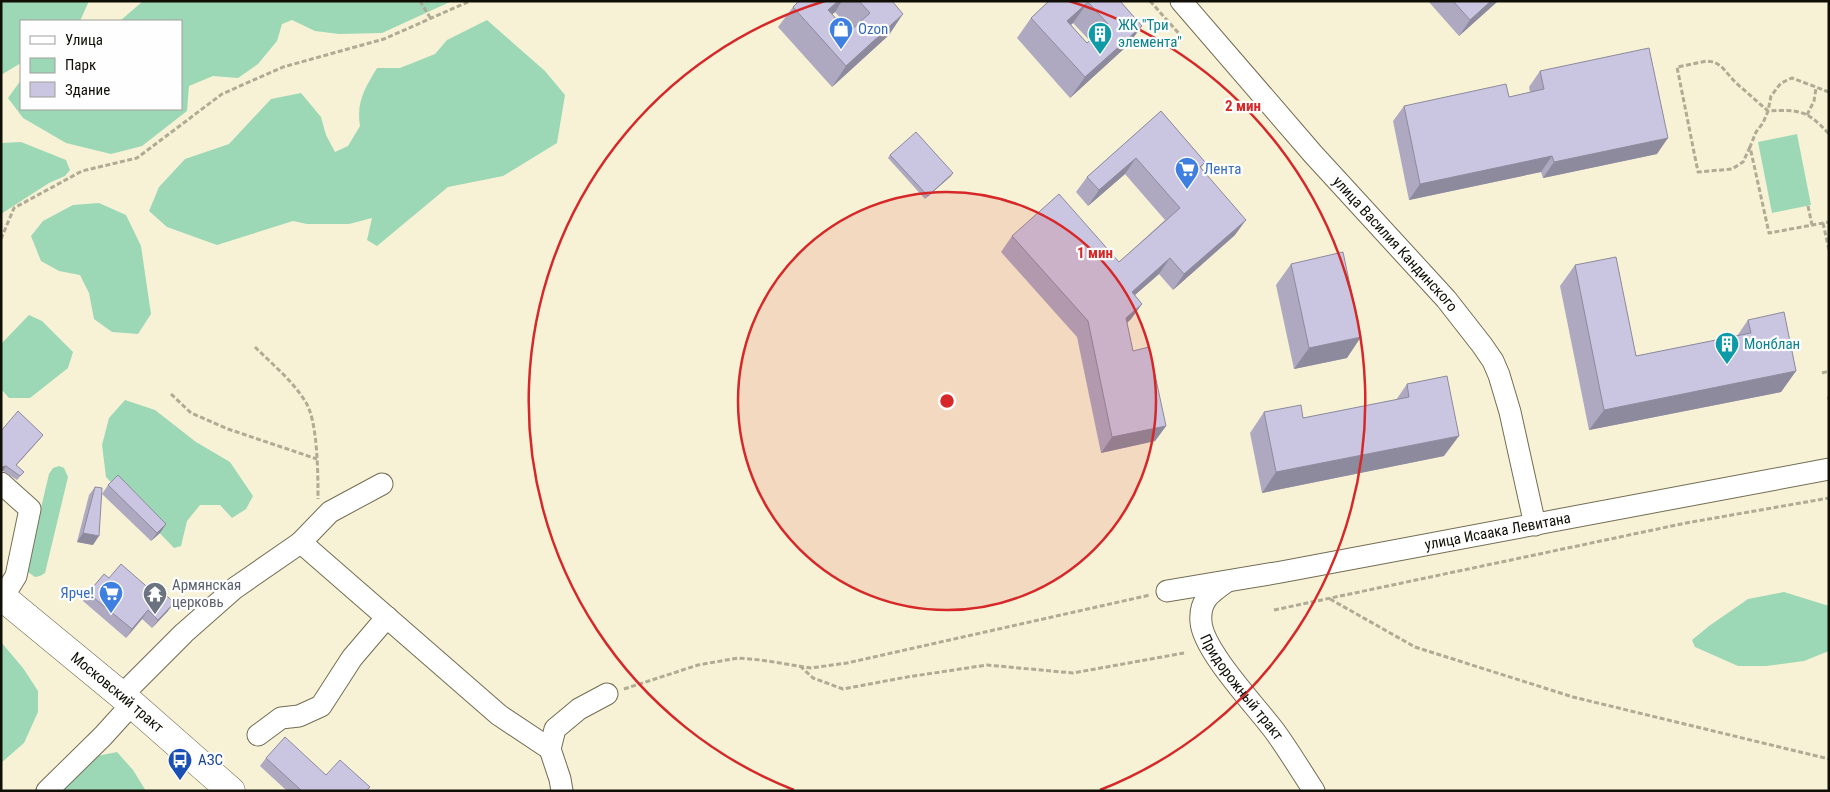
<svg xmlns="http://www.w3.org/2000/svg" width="1830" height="792" viewBox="0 0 1830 792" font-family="'Roboto Condensed',sans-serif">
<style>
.green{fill:#9cd8b6}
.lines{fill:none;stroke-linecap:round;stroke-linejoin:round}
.minor-casing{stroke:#726d54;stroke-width:23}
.highway-casing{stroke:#726d54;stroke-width:29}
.path{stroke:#afab94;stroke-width:3;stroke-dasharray:5 2.5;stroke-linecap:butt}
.minor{stroke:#fff;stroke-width:21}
.highway{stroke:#fff;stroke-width:28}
.wall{fill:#aea9c1;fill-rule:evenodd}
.shaded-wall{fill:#8d8a9d}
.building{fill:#cac5e0;stroke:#8d8a9d;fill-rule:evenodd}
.ring{fill:none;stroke:#d62828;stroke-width:2.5}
.labels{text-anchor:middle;stroke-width:4.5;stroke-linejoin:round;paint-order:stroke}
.culture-label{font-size:15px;fill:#0d838f;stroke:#fefefe;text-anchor:start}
.shop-label{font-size:15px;fill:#366cbe;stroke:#fefefe;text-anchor:start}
.street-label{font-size:15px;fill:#100f06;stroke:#fefefe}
.worship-label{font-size:15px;fill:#5b616d;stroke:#fefefe;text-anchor:start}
.transit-label{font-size:15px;fill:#164399;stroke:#fefefe;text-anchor:start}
.centre{fill:#d62828;stroke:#fefefe;stroke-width:2.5}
.ring-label{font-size:15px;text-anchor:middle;font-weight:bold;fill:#d62828;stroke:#fefefe;stroke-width:4.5;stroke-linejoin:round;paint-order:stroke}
</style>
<rect width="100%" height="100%" fill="#f7f2d5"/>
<!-- green -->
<g class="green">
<path d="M1,1h88l-9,20h-59v42l-20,12z"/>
<path d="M143,1h309l-70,32 -43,1 -24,-3 -23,-11 -10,4 -5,17 -19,23 -20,14 -25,-2 -24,10 -2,25 -45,35 -31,8 -45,-11 -43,-25 -15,-20 13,-18v29h160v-88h-61z"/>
<path d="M487,20l58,51 20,24 -8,48 -54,33 -55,11 -71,59 -10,-6 5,-22 -23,6h-42l-14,-3 -76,24 -50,-18 -18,-16 10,-24 26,-28 44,-15 42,-45 30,-6 20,24 5,18 9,17 13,-6 12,-20c-4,-24 5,-38 17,-58h23l35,-14 12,-14z"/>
<path d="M1797,134l14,71 -39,8 -14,-71z"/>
<path d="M21,142l45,18 4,10 -5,6 -16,7 -48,31v-71z"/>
<path d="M99,203l27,12 15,31 10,68 -13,20 -26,-2 -18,-13 -5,-26 -9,-18 -21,-4 -18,-10 -10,-25 12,-15 30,-16z"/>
<path d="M29,315l13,6 31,31 -5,16 -38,30h-21l-8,-9v-45z"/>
<path d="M125,400l30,10 41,32 34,20 23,34 -7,13 -14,9 -12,-13h-20l-13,16 -6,25 -7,2 -68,-71 -4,-32 7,-27z"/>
<path d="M59,466l5,2 4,9 -23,96 -5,3 -5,1 -7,-5 -1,-5 22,-93 4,-6z"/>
<path d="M1784,592l45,14v45l-25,10 -38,5h-28l-43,-19 -3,-7 17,-14 39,-27z"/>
<path d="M1,642l22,26 15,23v21l-14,31 -23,20z"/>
<path d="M117,752l16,18 13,21h-92l38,-34z"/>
</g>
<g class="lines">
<defs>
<g id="minor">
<path id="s1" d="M1181,1l132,153 133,145 36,46 11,16 6,14 11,37 25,113"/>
<path d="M1,483l29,26 -14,67 -13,21"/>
<path d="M300,543l5,3 194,169 51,34"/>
<path id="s2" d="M1226,582c-16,11 -27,19 -25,40 2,29 56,85 75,111 13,18 25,38 38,58"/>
<path id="s3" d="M1167,591l114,-19 548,-103"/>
<path d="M121,696l63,-63 51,-45 65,-45 30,-31 52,-28"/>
<path d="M258,735l23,-17 18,-2 22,-10 31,-48 35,-41"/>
<path d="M47,791l56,-55 29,-32"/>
<path d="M562,791l-2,-12 -10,-30 5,-20 24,-20 28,-15"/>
</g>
<g id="highway">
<path id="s4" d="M1,596l131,108 99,87"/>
</g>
</defs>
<!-- minor casing -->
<use href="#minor" class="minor-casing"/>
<!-- highway casing -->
<use href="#highway" class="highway-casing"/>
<!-- path -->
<g class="path">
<path d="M420,1l11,18"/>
<path d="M1150,1l32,36"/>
<path d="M1829,92l-37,-14 -11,5 -10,13 -3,15 -5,12 -7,9 -6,15 19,86 60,-11"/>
<path d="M1807,115l7,-14 2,-13"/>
<path d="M1750,147l-7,15 -11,7 -34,3 -21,-105 30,-6 7,1 7,4 14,16 33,29c32,-2 40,0 61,23"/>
<path d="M1808,206l4,19"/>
<path d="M1823,223l6,27"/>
<path d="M1,239l13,-31 68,-37 55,-13 85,-64 61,-27 101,-28 86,-38"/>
<path d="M255,347c17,17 37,33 50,54 13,19 13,74 13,98"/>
<path d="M1822,373l7,-2"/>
<path d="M171,394l20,19 37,16 89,30"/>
<path d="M1827,398h2"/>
<path d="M1330,599l85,48 158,50 256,62"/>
<path d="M1274,610l412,-87 143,-25"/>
<path d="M800,666l13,12 30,11 64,-12 80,-12 86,8 111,-20"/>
<path d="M624,689l74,-24 40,-7 23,2 50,8 36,-5 303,-68"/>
</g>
<!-- minor -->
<use href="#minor" class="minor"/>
<!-- highway -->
<use href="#highway" class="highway"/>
</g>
<!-- wall -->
<g class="wall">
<path d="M799,1h93l-3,34 -57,52 -54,-60 15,-20zM835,12l16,18 -2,2 -17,-18z"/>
<path d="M1049,1h71l22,25 -15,20 -57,52 -53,-60 14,-20zM1073,23l17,18 -3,2 -16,-18z"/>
<path d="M1428,1h70l-39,35z"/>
<path d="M1540,71l117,83 -114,24 -2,-6 -132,28 -16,-79 11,-15 105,-9 21,-5 -1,-5z"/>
<path d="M1161,111l44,51 -4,6 34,67 -62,55 -14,-16 -24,21 7,9 -11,15 -4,4 6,28 33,75 -11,15 -54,12 -24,-116 -76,-85 11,-16 107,26 46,-42 -40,-46 -37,32 -12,-14 11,-15z"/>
<path d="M890,155l61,21 -26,23 -37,-41z"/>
<path d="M1291,264l56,94 -53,11 -18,-84z"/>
<path d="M1575,265l61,91 101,-20 11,-16 48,51 -15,21 -192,38 -29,-144z"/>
<path d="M1407,384l37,72 -182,37 -12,-60 14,-21 39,6 93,-18z"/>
<path d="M1,431l42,4 -27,30 8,7 -7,8 -14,-9z"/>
<path d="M108,485l58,39 -6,9 -9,8 -49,-47z"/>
<path d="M95,487l-2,58 -16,-3 12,-47z"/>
<path d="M109,578l59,33 -16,17 -10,-9 -16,19 -43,-37 5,-8z"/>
<path d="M266,758l104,29 -3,4h-80l-27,-25z"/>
</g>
<!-- shaded-wall -->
<g class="shaded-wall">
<path d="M838,1h4l-7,11 -21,19 14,-21z"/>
<path d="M1491,1h7l-39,35 11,-16z"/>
<path d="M1088,2l-15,21 -21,19 15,-21z"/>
<path d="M903,14l-14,21 -57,52 14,-21z"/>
<path d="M1142,26l-15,20 -57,52 15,-21z"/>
<path d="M1668,138l-11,16 -114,24 11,-16z"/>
<path d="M1552,156l-11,16 -132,28 11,-16z"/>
<path d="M1136,158l-11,16 -37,32 11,-16z"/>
<path d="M953,173l-2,3 -26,23 3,-3z"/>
<path d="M1246,220l-11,15 -62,55 11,-16z"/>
<path d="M1170,258l-11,16 -38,33 11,-15z"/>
<path d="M1142,304l-11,15 -16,15 11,-16z"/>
<path d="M1361,337l-14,21 -53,11 15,-21z"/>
<path d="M1796,371l-15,21 -192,38 15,-20z"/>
<path d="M1166,426l-11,15 -54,12 11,-16z"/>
<path d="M43,435l-3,4 -27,30 3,-4z"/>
<path d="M1459,436l-15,20 -182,37 14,-21z"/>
<path d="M6,466l-3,5h-2v-4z"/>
<path d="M166,524l-6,9 -9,8 6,-8z"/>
<path d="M83,533l16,3 -6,9 -16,-3z"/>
<path d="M174,603l-6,8 -16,17 6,-8z"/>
<path d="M148,610l-6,9 -16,19 6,-9z"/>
</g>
<!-- building -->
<g class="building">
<path d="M799,1h39l-10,9 21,22 21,-19 -11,-12h33l11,13 -57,52 -53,-59z"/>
<path d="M1049,1h71l22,25 -57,51 -54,-59zM1088,2l20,22 -21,19 -20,-22z"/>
<path d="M1453,1h38l-21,19z"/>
<path d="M1649,48l19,90 -114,24 -2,-6 -132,28 -16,-78 102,-22 3,13 35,-8 -4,-18z"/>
<path d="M1161,111l44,51 -5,5 46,53 -62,54 -14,-16 -38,34 10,12 -16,14 7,33 16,-4 17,79 -54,11 -24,-116 -76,-85 47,-42 60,68 61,-54 -44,-50 -37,32 -12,-13z"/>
<path d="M916,132l37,41 -25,23 -38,-41z"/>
<path d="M1343,252l18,85 -52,11 -18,-84z"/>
<path d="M1616,257l20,99 115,-23 -3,-13 36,-8 12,59 -192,39 -29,-145z"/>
<path d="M1447,376l12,60 -183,36 -12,-60 37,-7 2,13 106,-21 -2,-13z"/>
<path d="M18,411l25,24 -27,30 8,7 -4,4 -14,-10 -5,1v-36z"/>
<path d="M118,475l48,49 -9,9 -49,-48z"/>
<path d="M95,487l7,1 -3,48 -16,-3z"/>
<path d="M121,564l39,34 4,-5 10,10 -16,17 -10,-10 -16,19 -44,-36 16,-19 5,4z"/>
<path d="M285,737l41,38 14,-15 30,27 -4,4h-64l-36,-33z"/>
</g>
<!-- distance rings -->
<circle cx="947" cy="401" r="209" fill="#d62828" fill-opacity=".12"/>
<g class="ring">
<circle cx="947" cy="401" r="209"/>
<path d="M794 790A418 418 0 0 1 825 1M1069 1A418 418 0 0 1 1100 790"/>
</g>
<!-- icons -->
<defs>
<symbol id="shop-pin" viewBox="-11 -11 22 30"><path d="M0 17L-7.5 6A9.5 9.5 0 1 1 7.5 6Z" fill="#3f7fe0" stroke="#fefefe"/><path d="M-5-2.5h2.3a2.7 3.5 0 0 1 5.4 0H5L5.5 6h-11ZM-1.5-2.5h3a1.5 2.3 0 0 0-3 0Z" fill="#fff"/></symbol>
<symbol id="building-pin" viewBox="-11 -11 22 30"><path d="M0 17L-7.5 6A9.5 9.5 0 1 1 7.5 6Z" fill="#0f9aa8" stroke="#fefefe"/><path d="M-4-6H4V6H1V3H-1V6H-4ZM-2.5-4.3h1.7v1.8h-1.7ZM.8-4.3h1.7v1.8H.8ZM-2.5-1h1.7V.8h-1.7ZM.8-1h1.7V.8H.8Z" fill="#fff"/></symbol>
<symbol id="supermarket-pin" viewBox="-11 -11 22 30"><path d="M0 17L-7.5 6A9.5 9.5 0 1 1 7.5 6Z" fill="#3f7fe0" stroke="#fefefe"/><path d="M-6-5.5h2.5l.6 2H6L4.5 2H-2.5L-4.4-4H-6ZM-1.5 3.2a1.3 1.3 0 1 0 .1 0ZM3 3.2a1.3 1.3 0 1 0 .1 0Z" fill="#fff"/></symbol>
<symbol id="temple-pin" viewBox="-11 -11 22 30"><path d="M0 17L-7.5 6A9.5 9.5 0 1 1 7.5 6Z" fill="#6b7280" stroke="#fefefe"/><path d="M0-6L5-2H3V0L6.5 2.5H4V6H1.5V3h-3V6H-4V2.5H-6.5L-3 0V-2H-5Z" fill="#fff"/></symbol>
<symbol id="bus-pin" viewBox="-11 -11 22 30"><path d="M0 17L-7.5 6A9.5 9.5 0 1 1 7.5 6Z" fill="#1a4fb4" stroke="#fefefe"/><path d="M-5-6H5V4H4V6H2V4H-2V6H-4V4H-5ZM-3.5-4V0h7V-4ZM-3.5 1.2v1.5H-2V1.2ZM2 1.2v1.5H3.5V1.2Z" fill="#fff"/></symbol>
</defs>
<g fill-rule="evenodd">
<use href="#shop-pin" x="827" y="15" width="28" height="38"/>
<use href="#building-pin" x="1086" y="20" width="28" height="38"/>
<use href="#supermarket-pin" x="1173" y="155" width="28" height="38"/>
<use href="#building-pin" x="1713" y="330" width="28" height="38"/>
<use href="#supermarket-pin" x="97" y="579" width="28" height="38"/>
<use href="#temple-pin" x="141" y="580" width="28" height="38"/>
<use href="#bus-pin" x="166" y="746" width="28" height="38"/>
</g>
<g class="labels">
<!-- culture labels -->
<g class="culture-label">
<text x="1118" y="30">ЖК "Три<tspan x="1118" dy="17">элемента"</tspan></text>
<text x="1744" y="349">Монблан</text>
</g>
<!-- shop labels -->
<g class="shop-label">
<text x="858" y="34">Ozon</text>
<text x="1204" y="174">Лента</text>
<text x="94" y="598" text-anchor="end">Ярче!</text>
</g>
<!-- street labels -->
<g class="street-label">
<text dy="5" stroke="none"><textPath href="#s1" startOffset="324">улица Василия Кандинского</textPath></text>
<text dy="5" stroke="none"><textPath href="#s3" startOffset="336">улица Исаака Левитана</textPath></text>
<text dy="5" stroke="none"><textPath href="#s2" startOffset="128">Придорожный тракт</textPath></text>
<text dy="5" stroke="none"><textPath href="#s4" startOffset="151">Московский тракт</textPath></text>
</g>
<!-- worship labels -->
<g class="worship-label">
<text x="172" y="590">Армянская<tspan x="172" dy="17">церковь</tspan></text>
</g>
<!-- transit labels -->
<g class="transit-label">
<text x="198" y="765">АЗС</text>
</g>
</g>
<circle cx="947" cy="401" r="8" class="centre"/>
<g class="ring-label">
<text x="1243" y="111">2 мин</text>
<text x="1095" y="258">1 мин</text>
</g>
<!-- border -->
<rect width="1830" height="792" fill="none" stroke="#100f06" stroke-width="5"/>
<!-- legend -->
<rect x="20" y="20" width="162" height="90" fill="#fefefe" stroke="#9f9e9b"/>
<rect x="30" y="36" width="25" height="8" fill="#ffffff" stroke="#9f9e9b"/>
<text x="65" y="45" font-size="15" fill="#100f06">Улица</text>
<rect x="30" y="58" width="25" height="15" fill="#9cd8b6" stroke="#9f9e9b"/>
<text x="65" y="70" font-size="15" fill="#100f06">Парк</text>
<rect x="30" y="82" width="25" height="15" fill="#cac5e0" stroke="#9f9e9b"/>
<text x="65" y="95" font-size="15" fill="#100f06">Здание</text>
</svg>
